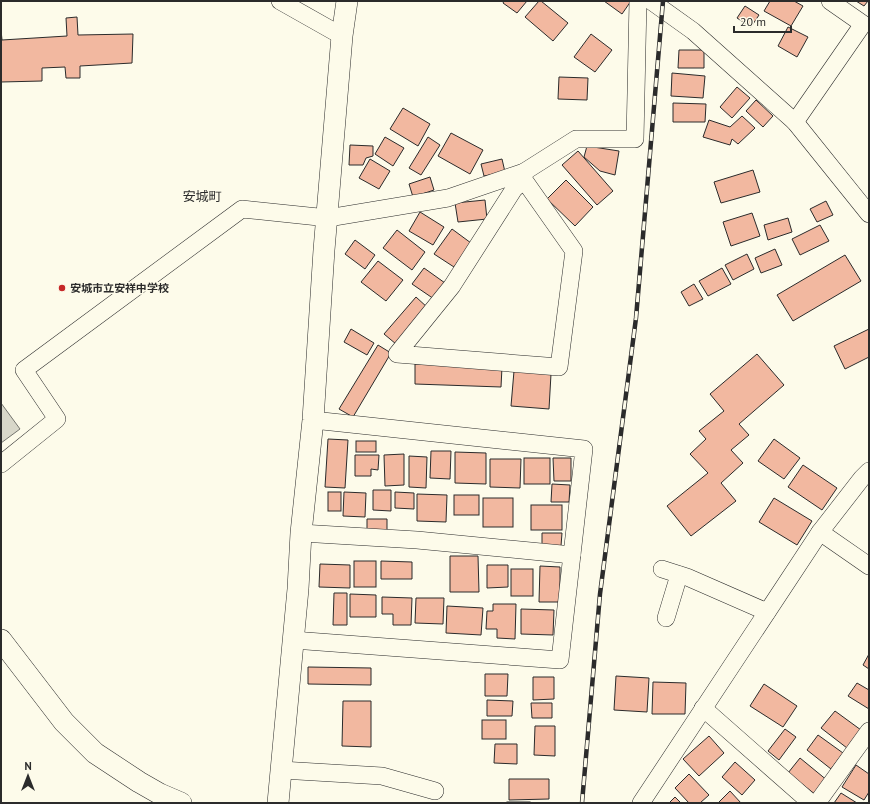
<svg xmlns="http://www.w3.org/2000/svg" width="870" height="804" viewBox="0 0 870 804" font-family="'PT Sans','Noto Sans JP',sans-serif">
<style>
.water{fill:#d8d7c9;stroke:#74746e}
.building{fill:#f2b8a0;stroke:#2b2b2b}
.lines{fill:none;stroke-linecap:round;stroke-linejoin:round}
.minor-casing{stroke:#2b2b2b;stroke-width:18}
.tertiary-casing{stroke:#2b2b2b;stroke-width:22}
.minor{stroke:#fdfbea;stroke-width:17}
.tertiary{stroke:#fdfbea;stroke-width:21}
.rail-casing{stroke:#2b2b2b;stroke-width:4.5}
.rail{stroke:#fdfbea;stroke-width:3;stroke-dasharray:9;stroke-linecap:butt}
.poi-dot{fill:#c62828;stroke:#fdfbea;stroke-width:1.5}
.labels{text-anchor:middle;stroke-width:3;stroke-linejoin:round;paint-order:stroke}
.poi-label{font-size:11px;font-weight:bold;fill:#2b2b2b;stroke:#fdfbea;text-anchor:start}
.quarter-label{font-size:13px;fill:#2b2b2b;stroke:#fdfbea}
</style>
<rect width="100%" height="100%" fill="#fdfbea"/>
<!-- water -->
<path class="water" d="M1,403l19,26 -19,14z"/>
<!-- building -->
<g class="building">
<path d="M504,1h23l-10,12 -14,-10z"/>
<path d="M539,1h2l27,22 -15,18 -28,-24z"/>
<path d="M604,1h27l-9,13z"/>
<path d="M770,1h24l9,5 -12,20 -27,-15z"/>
<path d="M856,1h12l-4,5z"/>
<path d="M745,6l14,9 -8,12 -14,-9z"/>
<path d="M77,17l1,18 55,-1 -1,29 -52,3v12h-14l-1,-11 -23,1v13l-41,1v-52l1,10 65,-4 -1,-18z"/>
<path d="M788,27l20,10 -11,20 -19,-11z"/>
<path d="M591,34l21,16 -17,22 -21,-15z"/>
<path d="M679,50h25v18h-26z"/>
<path d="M672,73l33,3 -2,22 -32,-2z"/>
<path d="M559,77l29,1 -1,22 -29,-1z"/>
<path d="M737,87l13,11 -18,20 -12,-11z"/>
<path d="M756,100l17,16 -10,11 -17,-16z"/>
<path d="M673,103l33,1 -1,18h-32z"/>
<path d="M403,108l27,16 -12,22 -28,-17z"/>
<path d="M742,116l13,12 -17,16 -6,-5 -2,6 -27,-8 6,-17 21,7z"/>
<path d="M451,133l32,17 -13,24 -32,-18z"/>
<path d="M385,137l19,11 -11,18 -18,-12z"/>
<path d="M428,137l12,8 -19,30 -12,-7z"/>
<path d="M350,145l23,1v10l-7,2 -3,7h-14z"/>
<path d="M587,146l32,5 -4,24 -15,-4 -16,-14z"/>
<path d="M578,151l35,40 -16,14 -35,-40z"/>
<path d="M370,159l20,12 -11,18 -20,-11z"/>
<path d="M502,159l3,13 -21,4 -3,-12z"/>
<path d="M753,170l7,22 -39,11 -7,-21z"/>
<path d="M430,177l4,13 -21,7 -4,-13z"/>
<path d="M566,180l27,27 -18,19 -28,-27z"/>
<path d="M485,200l2,19 -29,3 -3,-19z"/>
<path d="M826,201l7,14 -16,7 -7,-13z"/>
<path d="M420,212l24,15 -11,18 -24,-14z"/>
<path d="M752,213l8,23 -29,10 -8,-24z"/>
<path d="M788,218l4,14 -24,8 -4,-15z"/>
<path d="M820,225l9,16 -29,14 -8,-16z"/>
<path d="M452,229l19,14 -17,24 -20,-13z"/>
<path d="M397,230l28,22 -13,18 -29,-22z"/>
<path d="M355,240l20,15 -10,14 -20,-15z"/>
<path d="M775,249l7,16 -21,8 -6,-15z"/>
<path d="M747,254l7,15 -21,11 -8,-15z"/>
<path d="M845,255l16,26 -68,40 -16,-26z"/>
<path d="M378,261l25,19 -17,21 -25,-19z"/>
<path d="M424,268l21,15 -11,16 -22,-15z"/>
<path d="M722,268l9,16 -23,12 -9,-15z"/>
<path d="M694,284l9,15 -14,7 -8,-14z"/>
<path d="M416,297l12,11 -32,36 -12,-10z"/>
<path d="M351,329l23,14 -7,12 -23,-13z"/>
<path d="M869,329v28l-24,12 -11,-23z"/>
<path d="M378,345l13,8 -38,64 -14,-8z"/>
<path d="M757,354l27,31 -45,39 10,11 -18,15 12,13 -22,20 15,18 -45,35 -24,-30 41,-33 -18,-19 16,-15 -7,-8 25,-20 -14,-17z"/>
<path d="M415,364l87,3 -1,20 -86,-3z"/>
<path d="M514,371l37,3 -2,35 -38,-3z"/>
<path d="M328,439l20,1 -3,48 -20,-1z"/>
<path d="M774,439l26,19 -16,21 -26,-18z"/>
<rect x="356" y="441" width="20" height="11"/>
<path d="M431,451h20l-1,28 -20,-1z"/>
<path d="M455,452l31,1v31l-31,-1z"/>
<path d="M404,454v31l-19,1 -1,-31z"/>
<path d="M355,455h24l-1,15 -7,-1v7h-16z"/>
<path d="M409,456l18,1 -1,31 -17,-1z"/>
<rect x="524" y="458" width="26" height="26"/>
<path d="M553,458h18v23h-17z"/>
<path d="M490,459h31l-1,29 -30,-1z"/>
<path d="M803,465l34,23 -15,22 -34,-23z"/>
<path d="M552,484l18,1 -1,17h-18z"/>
<path d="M373,490h18v21l-18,-1z"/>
<rect x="328" y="492" width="13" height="19"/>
<path d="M344,492l22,1 -1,24 -22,-1z"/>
<path d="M395,492l19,1v16l-19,-1z"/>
<path d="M417,494l30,1 -1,27 -29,-1z"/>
<rect x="454" y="495" width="25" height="20"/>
<rect x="483" y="498" width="30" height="29"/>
<path d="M774,498l38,23 -15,24 -38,-23z"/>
<rect x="531" y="505" width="31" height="25"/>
<path d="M367,519h20v13l-20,-1z"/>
<path d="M542,533h20l-1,13h-19z"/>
<path d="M450,556h28l1,36h-29z"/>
<rect x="354" y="561" width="22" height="26"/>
<path d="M381,561l31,1v17h-31z"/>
<path d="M320,564l30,1v23l-31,-1z"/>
<path d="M487,565h21v22l-21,1z"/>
<path d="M540,566l20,1v35h-21z"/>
<rect x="511" y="569" width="22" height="27"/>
<path d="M334,593h13v32h-14z"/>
<path d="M350,594l26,1v22h-26z"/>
<path d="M382,597l30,1 -1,27h-18v-11h-11z"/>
<path d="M416,598h28l-1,26 -28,-1z"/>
<path d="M493,604h23l-1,35 -18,-1v-9h-11l1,-18h6z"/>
<path d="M447,606l36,2 -2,27 -35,-2z"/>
<path d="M521,609l33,1 -1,25 -32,-1z"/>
<path d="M869,654v15l-6,-4z"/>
<path d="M308,667l63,1v17l-63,-1z"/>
<path d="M485,674h23l-1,22h-22z"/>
<path d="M616,676l33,2 -2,34 -33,-2z"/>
<path d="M533,677h21v22l-21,1z"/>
<path d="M653,682l33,1 -1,31h-33z"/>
<path d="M857,683l12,7v19l-21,-13z"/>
<path d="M764,684l33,22 -14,21 -33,-21z"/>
<path d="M487,700l26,1 -1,15h-25z"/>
<path d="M343,701h28v46l-29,-1z"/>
<path d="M531,703h21v15h-20z"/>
<path d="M835,711l26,19 -14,18 -26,-20z"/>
<rect x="482" y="720" width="24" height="19"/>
<path d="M535,726h20v30l-21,-1z"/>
<path d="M785,729l11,8 -17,23 -11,-9z"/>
<path d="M818,735l25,18 -12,16 -24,-19z"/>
<path d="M709,736l15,17 -25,23 -16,-17z"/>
<path d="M495,744h22v20l-23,-1z"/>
<path d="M800,758l28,23 -12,14 -28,-22z"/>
<path d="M735,762l20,18 -13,15 -20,-18z"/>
<path d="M856,765l13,9v18l-5,8 -22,-13z"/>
<path d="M689,774l20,21 -9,8h-11l-14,-15z"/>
<path d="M509,779h40v20l-40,1z"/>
<path d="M730,791l11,12h-20l-2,-1z"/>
<path d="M841,793l16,10h-23z"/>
<path d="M675,797l6,6h-12z"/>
<rect x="507" y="802" width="23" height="1"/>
</g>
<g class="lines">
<defs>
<g id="minor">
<path d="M280,1l62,35"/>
<path d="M651,1l42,30 102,91 74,92"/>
<path d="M795,122l68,-98 -33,-23"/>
<path d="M524,180l-10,9 -62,97 -55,68 162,13 15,-116 -50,-71v-8"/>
<path d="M1,464l56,-45 -33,-49 218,-161 86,9 120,-20 76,-26 52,-33h59l3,-138"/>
<path d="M820,532l49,34"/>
<path d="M301,533l116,7 155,15"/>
<path d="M662,569l25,8 80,35"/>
<path d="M666,618l13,-43"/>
<path d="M293,640l267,20 24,-211 -271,-29"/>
<path d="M703,708l108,95"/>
<path d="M281,770l101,6 53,15"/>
<path d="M641,803l179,-271 42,-54 7,-7"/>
<path d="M817,803l52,-72"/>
</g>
<g id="tertiary">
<path d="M1,640l63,82 31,31 44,29 21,12 21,9"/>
<path d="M278,803l20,-214 3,-56 12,-113 11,-170 18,-214 5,-35"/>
</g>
</defs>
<!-- minor casing -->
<use href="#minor" class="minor-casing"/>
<!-- tertiary casing -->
<use href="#tertiary" class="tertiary-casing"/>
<!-- minor -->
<use href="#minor" class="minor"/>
<!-- tertiary -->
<use href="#tertiary" class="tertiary"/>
<defs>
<path id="rail" d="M582,803l18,-209 36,-276 27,-317"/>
</defs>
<!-- rail casing -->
<use href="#rail" class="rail-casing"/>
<!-- rail -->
<use href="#rail" class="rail"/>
</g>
<!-- markers -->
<circle class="poi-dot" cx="62" cy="288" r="4"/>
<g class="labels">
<!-- poi labels -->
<g class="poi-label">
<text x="70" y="292">安城市立安祥中学校</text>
</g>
<!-- quarter labels -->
<g class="quarter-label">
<text x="202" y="201">安城町</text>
</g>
</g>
<!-- border -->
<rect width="870" height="804" fill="none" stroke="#2b2b2b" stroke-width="4"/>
<!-- north arrow -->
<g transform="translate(28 776)" stroke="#fdfbea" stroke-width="3" paint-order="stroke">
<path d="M0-3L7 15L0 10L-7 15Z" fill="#2b2b2b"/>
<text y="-6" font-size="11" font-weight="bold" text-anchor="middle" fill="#2b2b2b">N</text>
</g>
<!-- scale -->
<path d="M734 26v6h57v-6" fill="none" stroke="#2b2b2b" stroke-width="2"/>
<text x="740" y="26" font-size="12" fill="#2b2b2b" stroke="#fdfbea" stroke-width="3" paint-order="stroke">20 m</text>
</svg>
